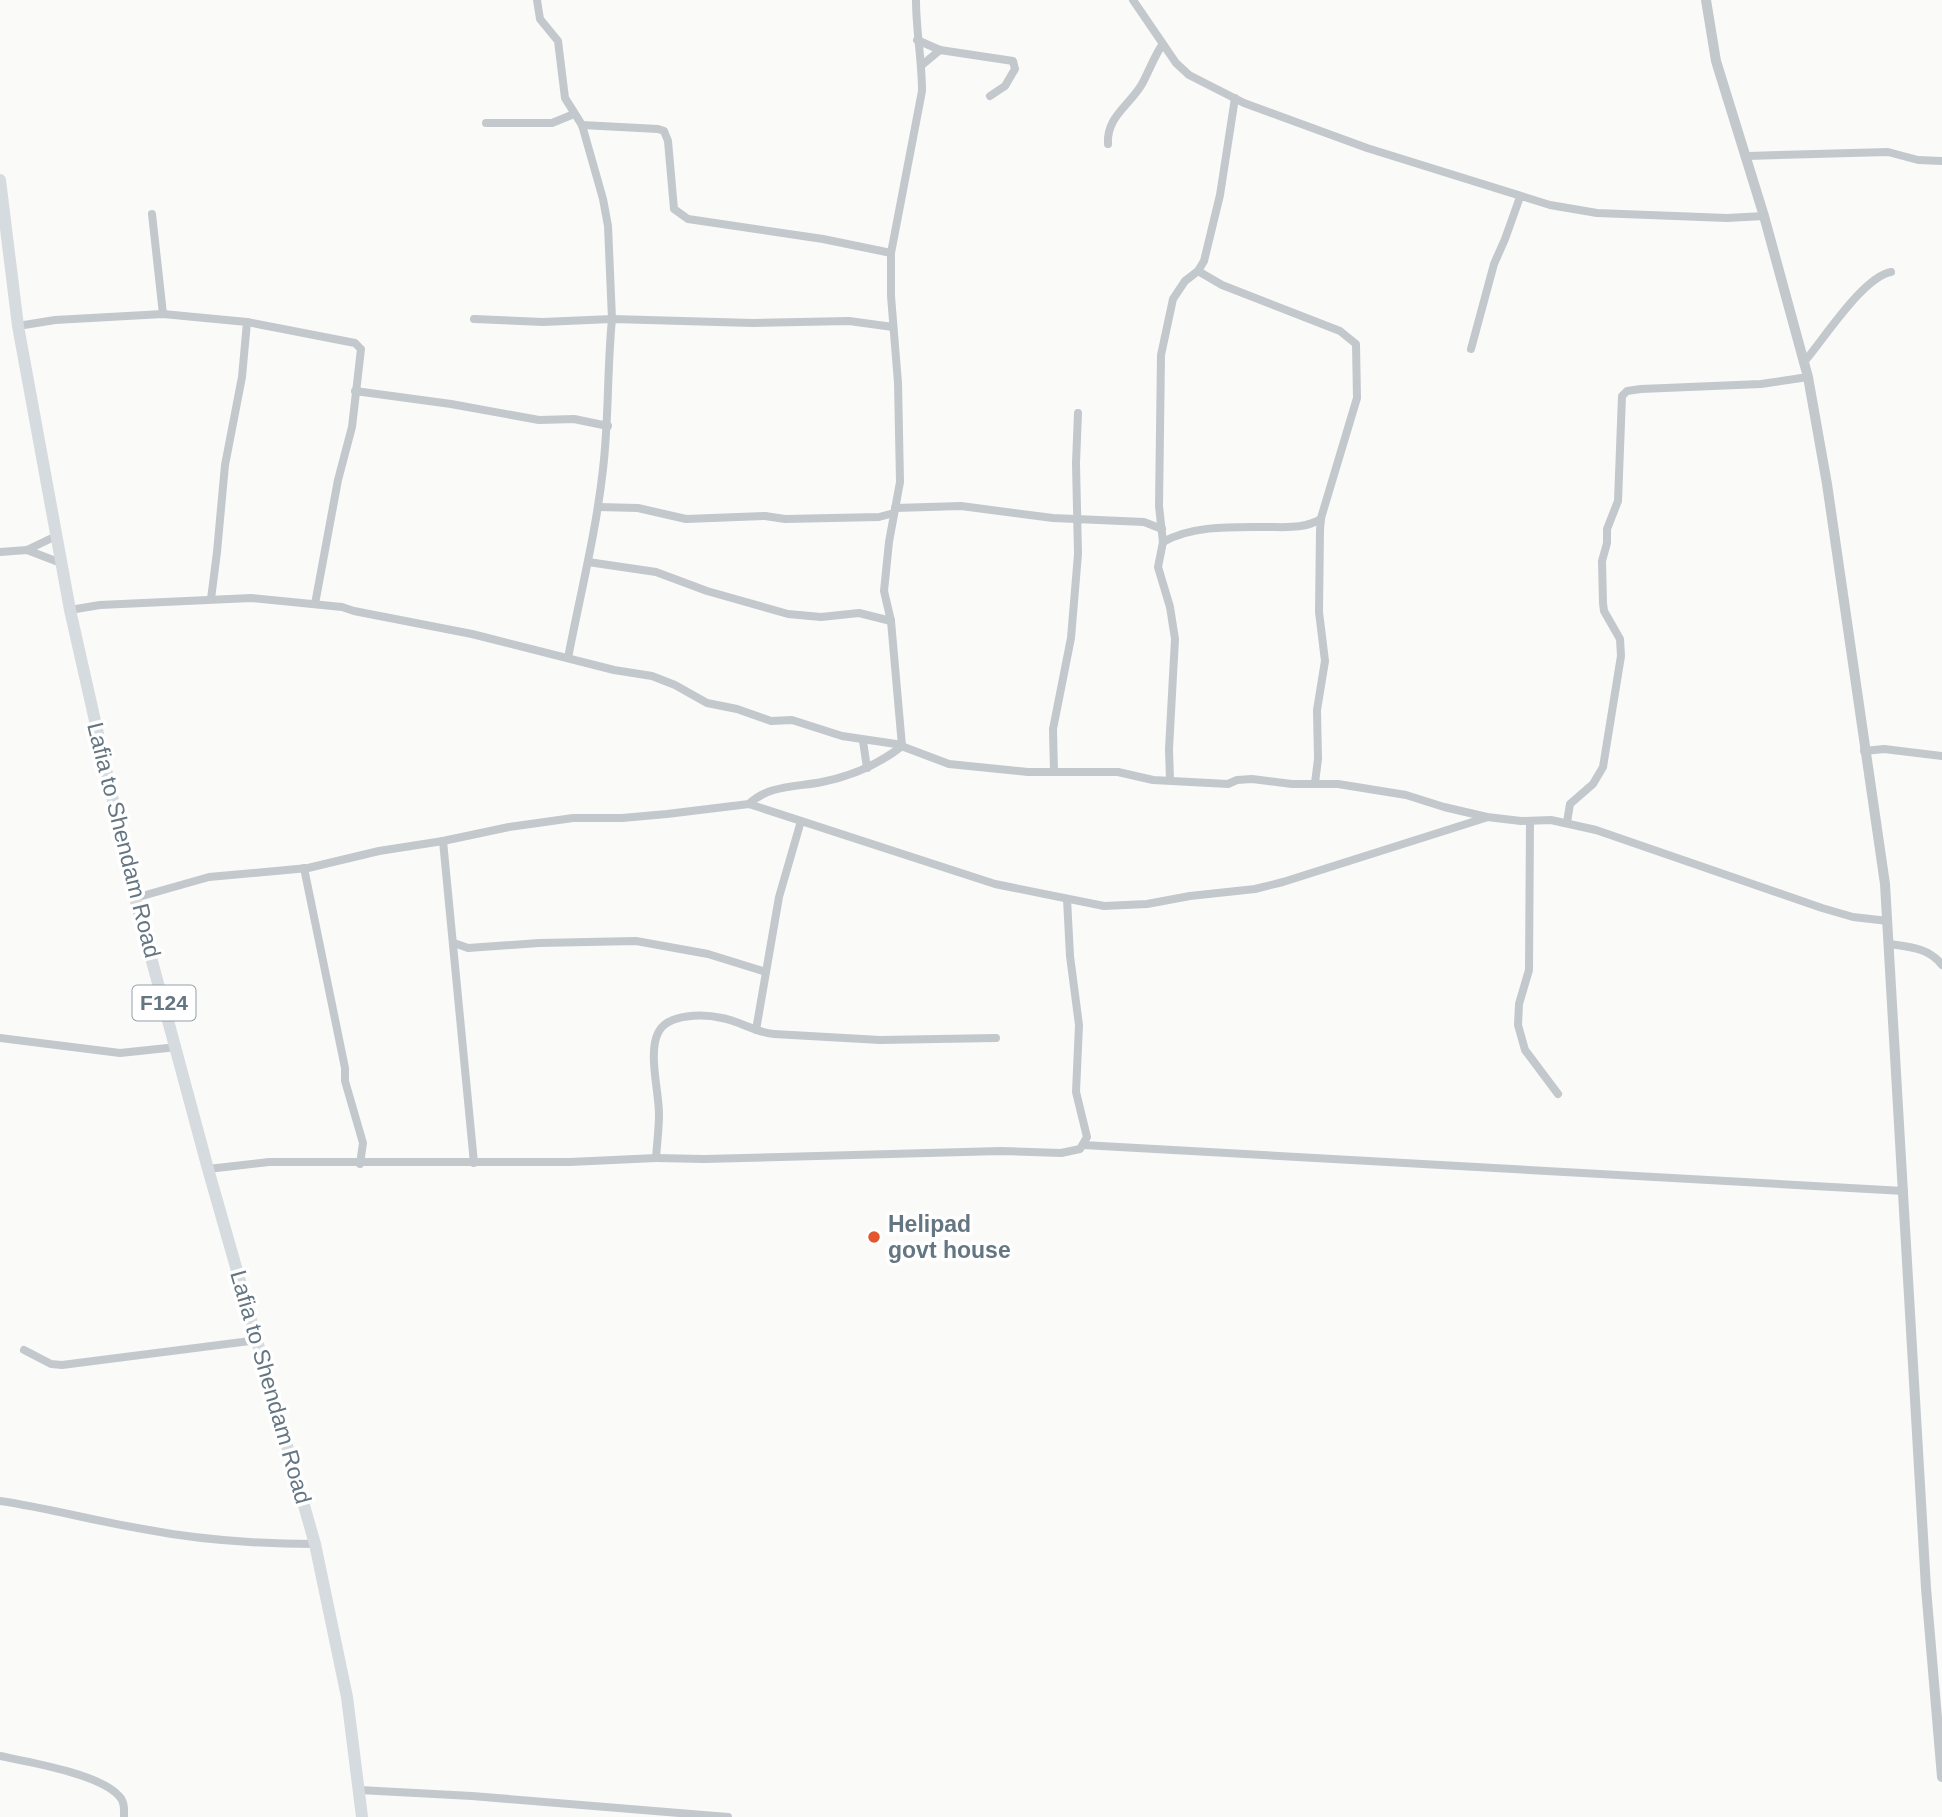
<svg xmlns="http://www.w3.org/2000/svg" width="1942" height="1817" viewBox="0 0 1942 1817" font-family="Arial,sans-serif">
<style>
.lines{fill:none;stroke-linecap:round;stroke-linejoin:round}
.minor{stroke:#c3c8cc;stroke-width:8}
.tertiary{stroke:#c3c8cc;stroke-width:10}
.primary{stroke:#d6dbdf;stroke-width:12}
.poi-dot{fill:#e4572e;stroke:#fff;stroke-width:2.5}
.labels{text-anchor:middle;stroke-width:7;stroke-linejoin:round;paint-order:stroke}
.shield{fill:#fff;stroke:#939fa8;stroke-width:2}
.shield-label{font-size:21px;font-weight:bold;fill:#657683}
.street-label{font-size:23px;fill:#657683;stroke:#fff}
.poi-label{font-size:23px;font-weight:bold;fill:#657683;stroke:#fff;text-anchor:start}
</style>
<rect width="100%" height="100%" fill="#fafaf8"/>
<g class="lines">
<!-- minor -->
<g class="minor">
<path d="M1133,0l43,63 13,12 55,28 123,45 183,57 47,8 130,5 37,-2"/>
<path d="M917,40l23,10 73,11 2,8 -10,17 -15,10"/>
<path d="M922,65l18,-15"/>
<path d="M486,123h66l22,-9"/>
<path d="M582,125l76,4 6,2 4,10 6,68 14,10 135,20 68,14 31,-162c0,-31 -6,-60 -6,-91"/>
<path d="M1108,144c-2,-27 22,-39 34,-60 7,-13 12,-27 20,-39"/>
<path d="M1747,156l141,-4 30,8 24,1"/>
<path d="M152,214l11,100"/>
<path d="M1198,271l24,14 118,46 16,13 1,54 -36,120 -1,12 -1,82 6,49 -8,49 1,49 -3,24"/>
<path d="M474,319l69,3 69,-3 -4,-93 -5,-27 -21,-74 -17,-27 -7,-57 -18,-22 -3,-19"/>
<path d="M247,322l108,21 6,6 -9,78 -14,53 -23,124"/>
<path d="M18,326l37,-6 108,-6 84,8 -5,55 -17,88 -8,87 -6,47"/>
<path d="M1471,349l23,-85 11,-25 15,-42"/>
<path d="M1804,362c20,-23 59,-85 87,-90"/>
<path d="M355,391l96,13 88,16 35,-1 34,7"/>
<path d="M598,507l40,1 48,11 79,-3 20,3 94,-2 15,-4"/>
<path d="M895,508l66,-2 92,12 91,4 18,7"/>
<path d="M1163,542c30,-17 71,-15 104,-15 20,0 37,2 54,-8"/>
<path d="M27,550l34,13"/>
<path d="M0,552l27,-2 29,-14"/>
<path d="M588,562l68,10 51,19 81,23 33,3 38,-4 32,8"/>
<path d="M70,610l30,-5 151,-7 91,9 12,4 118,23 142,36 38,6 23,9 32,18 30,6 34,12 21,-1 50,16 54,8 53,20 79,8h90l35,8 75,4 9,-4 15,-1 40,5h46l68,11 38,12 43,10 34,4 30,-1 45,10 226,78 31,9 35,4"/>
<path d="M568,658c12,-63 28,-125 35,-189 6,-50 4,-100 9,-150l141,4 96,-2 44,6"/>
<path d="M863,741l4,27"/>
<path d="M1864,751l20,-2 58,7"/>
<path d="M1054,772l-1,-43 18,-91 7,-84 -2,-91 2,-50"/>
<path d="M1170,780l-1,-31 6,-110 -5,-32 -12,-40 5,-25 -4,-36 2,-151 12,-56 12,-18 13,-10 6,-10 16,-66 15,-97"/>
<path d="M749,804c19,-19 48,-17 73,-22 30,-6 56,-17 80,-36l-11,-125 -7,-30 5,-49 11,-60 -2,-99 -7,-87v-43"/>
<path d="M1530,821l-1,149 -10,34 -1,21 7,25 33,44"/>
<path d="M1567,822l3,-18 23,-20 10,-17 18,-111 -1,-17 -16,-28 -1,-8 -1,-42 5,-18v-14l11,-28 4,-105 5,-5 14,-2 120,-5 47,-7"/>
<path d="M443,841l31,322"/>
<path d="M304,868l41,200v13l18,62 -3,21"/>
<path d="M135,898l74,-21 99,-9 71,-17 64,-10 66,-14 64,-9h49l45,-4 82,-10 246,80 109,22 43,-2 43,-8 65,-7 28,-7 202,-64"/>
<path d="M454,943l14,5 71,-5 97,-2 72,13 58,18"/>
<path d="M1889,944c21,3 40,4 53,21"/>
<path d="M756,1030l23,-133 22,-76"/>
<path d="M0,1038l120,15 57,-6"/>
<path d="M1083,1145l821,46"/>
<path d="M656,1158l48,1 297,-8 60,2 19,-4 7,-12 -11,-45 3,-67 -9,-69 -3,-57"/>
<path d="M208,1169l61,-7h301l86,-4c1,-15 3,-29 3,-44 0,-22 -11,-61 -1,-81 9,-20 46,-19 64,-15 18,3 34,15 52,16l106,6 116,-2"/>
<path d="M24,1350l27,14 11,1 196,-25"/>
<path d="M0,1501c48,7 95,20 143,28 57,11 115,15 172,15"/>
<path d="M0,1756c29,6 100,18 119,40 6,6 5,14 5,21"/>
<path d="M359,1790l113,6 256,21"/>
</g>
<!-- tertiary -->
<path class="tertiary" d="M1706,0l10,61 48,155 44,161 19,107 58,400 41,704 16,189"/>
<!-- primary -->
<path class="primary" d="M0,180l18,146 52,284 65,288 73,271 107,375 32,153 15,120"/>
</g>
<!-- markers -->
<circle class="poi-dot" cx="874" cy="1237" r="7"/>
<g class="labels">
<!-- shield labels -->
<rect class="shield" x="132.5" y="985.5" width="63" height="35" rx="5"/>
<g class="shield-label">
<text x="164" y="1010">F124</text>
</g>
<!-- street labels -->
<g class="street-label">
<text transform="translate(124 840) rotate(76)" y="8">Lafia to Shendam Road</text>
<text transform="translate(271 1387) rotate(74)" y="8">Lafia to Shendam Road</text>
</g>
<!-- poi labels -->
<g class="poi-label">
<text x="888" y="1232">Helipad<tspan x="888" dy="26">govt house</tspan></text>
</g>
</g>
</svg>
